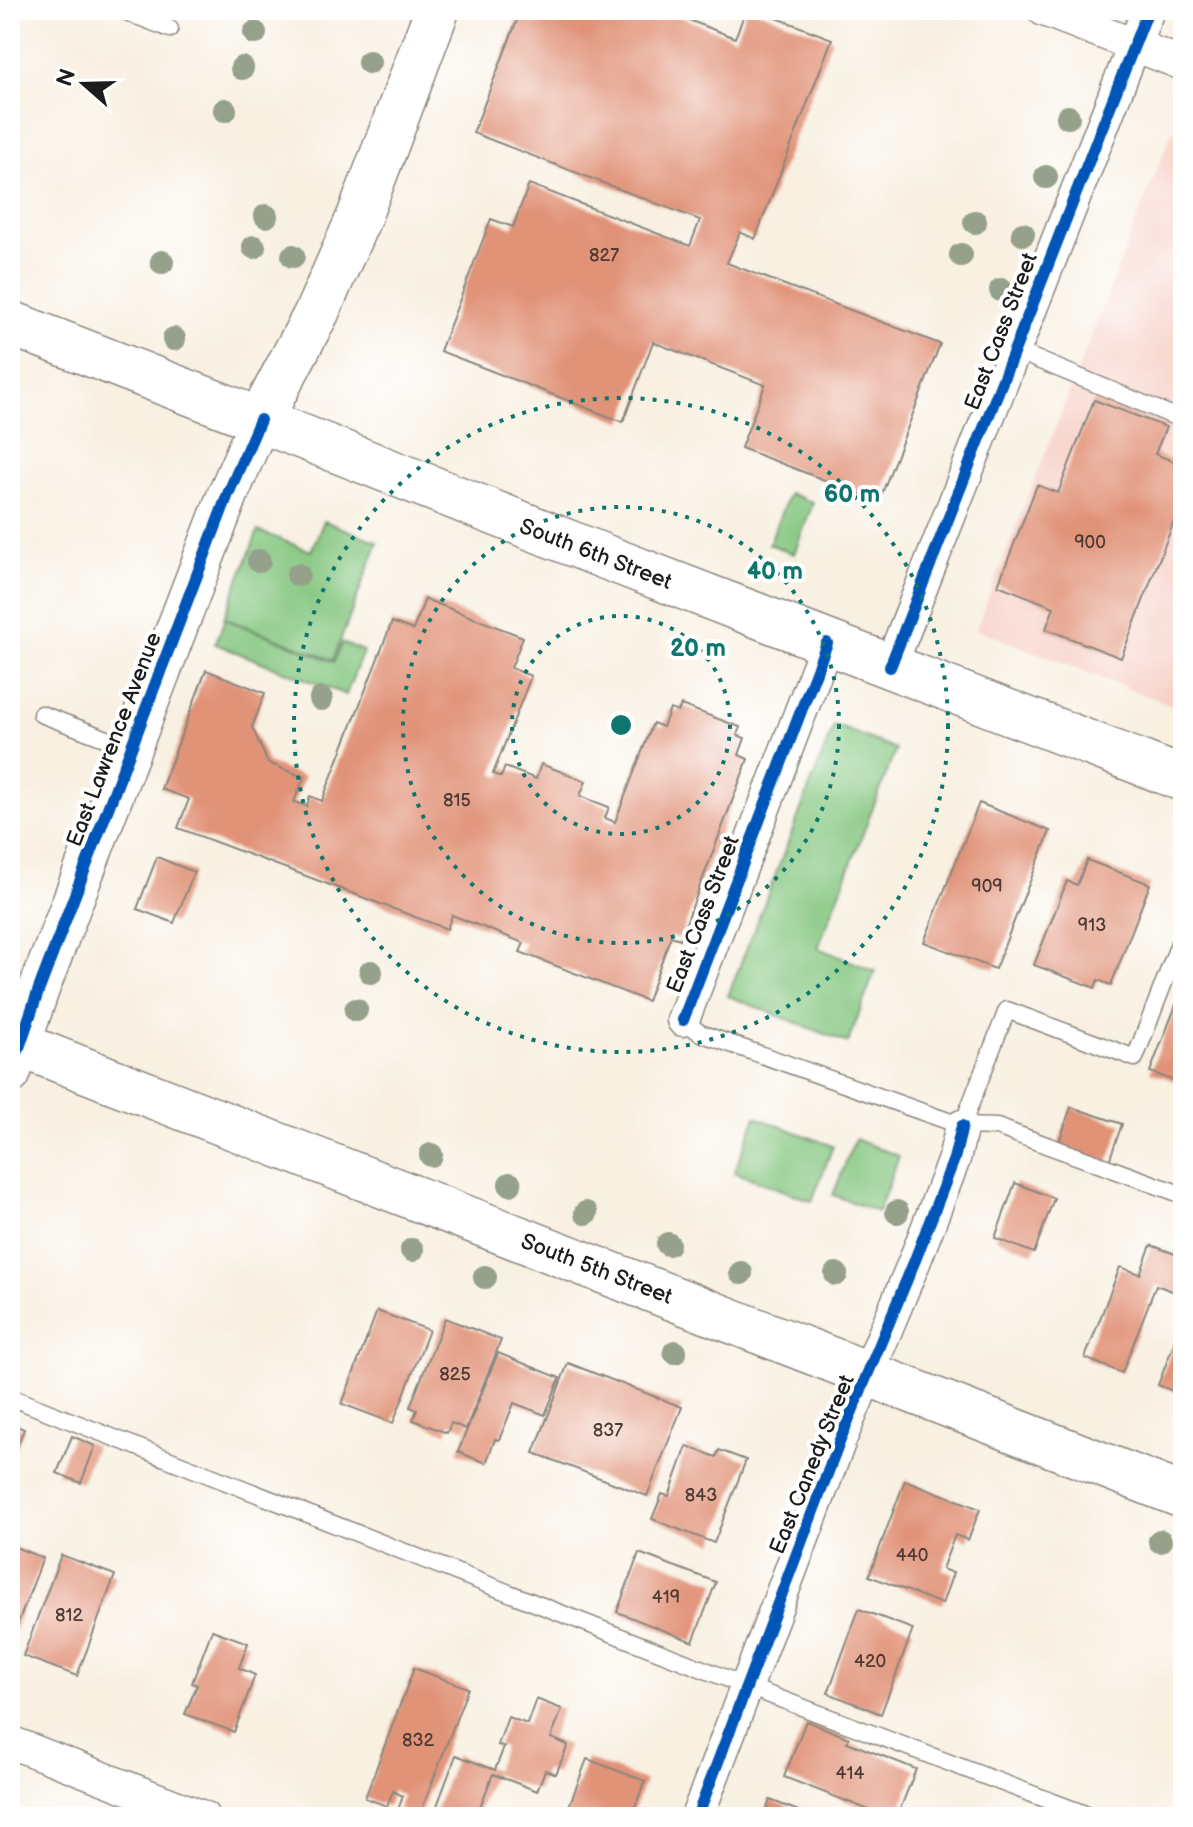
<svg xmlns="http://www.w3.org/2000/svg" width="1193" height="1827" viewBox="0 0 1193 1827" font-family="'Balsamiq Sans',sans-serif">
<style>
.built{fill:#f7d1c8}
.green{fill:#84c67f;stroke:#50714e;stroke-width:2}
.building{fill:#e19378}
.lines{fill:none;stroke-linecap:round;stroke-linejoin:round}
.service-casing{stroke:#8a867e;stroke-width:19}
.minor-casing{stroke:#8a867e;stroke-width:35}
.tertiary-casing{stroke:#8a867e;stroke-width:43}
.secondary-casing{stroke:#8a867e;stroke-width:47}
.primary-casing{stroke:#8a867e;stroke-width:47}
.service{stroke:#fff;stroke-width:16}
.minor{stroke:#fff;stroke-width:32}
.tertiary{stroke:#fff;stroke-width:40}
.secondary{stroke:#fff;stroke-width:44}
.primary{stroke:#fff;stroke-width:44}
.cycleway-casing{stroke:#fff;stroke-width:17}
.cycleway{stroke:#0057b8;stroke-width:12}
.tree{fill:#96a18b}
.ring{fill:none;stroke:#0f766e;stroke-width:4;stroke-dasharray:4 8}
.labels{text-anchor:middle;stroke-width:8;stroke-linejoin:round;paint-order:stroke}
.number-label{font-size:18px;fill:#4d3a33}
.street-label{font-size:22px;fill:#1c1c1c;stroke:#fff}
.centre{fill:#0f766e;stroke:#fff;stroke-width:4}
.ring-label{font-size:24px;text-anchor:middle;font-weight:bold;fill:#0f766e;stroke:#fff;stroke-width:8;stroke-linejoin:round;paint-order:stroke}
</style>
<rect width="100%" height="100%" fill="#fff"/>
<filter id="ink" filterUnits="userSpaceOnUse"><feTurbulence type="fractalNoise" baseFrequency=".0125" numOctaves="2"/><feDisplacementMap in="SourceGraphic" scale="16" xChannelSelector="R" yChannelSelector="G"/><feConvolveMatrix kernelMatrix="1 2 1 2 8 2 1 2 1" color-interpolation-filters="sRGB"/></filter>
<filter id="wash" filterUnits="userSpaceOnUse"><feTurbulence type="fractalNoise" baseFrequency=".006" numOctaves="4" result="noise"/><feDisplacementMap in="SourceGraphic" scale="32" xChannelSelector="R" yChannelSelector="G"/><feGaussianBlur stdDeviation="1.8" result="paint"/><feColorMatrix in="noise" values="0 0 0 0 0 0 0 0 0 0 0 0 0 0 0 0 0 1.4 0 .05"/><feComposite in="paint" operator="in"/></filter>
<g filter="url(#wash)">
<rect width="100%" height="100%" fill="#f8f0e1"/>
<!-- built -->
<path class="built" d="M1172,131l11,5v574l-207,-81z"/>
<!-- green -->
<g class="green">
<path d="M789,493l24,10 -19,51 -25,-10z"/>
<path d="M324,521l54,21 -45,118 -109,-42 34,-87 53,20z"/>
<path d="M225,619l109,43 8,-19 21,8 -17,44 -131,-51z"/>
<path d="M834,725l62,24 -78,199 57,23 -27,72 -120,-47z"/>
<path d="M756,1117l77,29 -21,55 -78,-29z"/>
<path d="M855,1139l44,17 -21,56 -45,-17z"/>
</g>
<g id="blocks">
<!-- building -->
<g class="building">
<path d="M521,10h142l72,28 11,-28h10l76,29 -77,200 -15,-7 -13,31 213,81 -61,157 -138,-53 24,-63 -112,-43 -30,80 -183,-71 51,-132 22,8 16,-43 161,62 10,-26 -227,-87z"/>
<path d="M1094,400l72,27 -11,27 28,11v33l-62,160 -75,-29 8,-22 -56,-22 39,-100 21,8z"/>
<path d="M425,599l98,38 -12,31 20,8 -38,98 8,3 4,-10 31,12 5,-15 45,17 -6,15 29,11 -4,11 10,4 38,-99 10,4 7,-18 8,3 3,-7 59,22 -3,8 8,3 -6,17 9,4 -68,180 -9,-3 -24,65 -127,-49 4,-9 -72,-28 -5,14 -269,-101 11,-29 -28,-10 45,-119 59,23 -13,34 16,36 36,14 -10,25 13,4 3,-10 12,5 70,-179 21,8z"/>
<path d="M979,803l71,28 -55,138 -71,-27z"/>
<path d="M157,857l37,15 -20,51 -37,-14z"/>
<path d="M1087,860l63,24 -39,101 -13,-5 -3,8 -61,-23 33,-84 10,4z"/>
<path d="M1183,987v97l-33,-12z"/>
<path d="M1071,1107l51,17 -14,40 -50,-19z"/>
<path d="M1015,1183l39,15 -20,55 -39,-15z"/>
<path d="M1151,1245l32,12v38l-27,-10 -34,88 -37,-15 35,-91 20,7z"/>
<path d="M377,1311l52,19 -36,93 -51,-19z"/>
<path d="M445,1318l56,22 -35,89 -15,-6 -4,10 -34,-13 4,-10 -7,-3z"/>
<path d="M1183,1320v75l-25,-10z"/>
<path d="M498,1353l62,25 -15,37 -31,-12 -15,37 -4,-1 -9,24 -28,-11z"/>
<path d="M568,1363l114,44 -35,89 -113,-43z"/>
<path d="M10,1423l14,6 -14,36z"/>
<path d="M72,1436l23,10 -14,37 -24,-10z"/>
<path d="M687,1446l29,11 3,-7 27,10 -32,83 -62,-24 10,-25 7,2z"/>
<path d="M905,1480l75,29 -12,31 -13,-5 -13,34 11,4 -11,31 -73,-28z"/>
<path d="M10,1545l33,13 -33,86z"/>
<path d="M639,1553l77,29 -23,60 -76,-30z"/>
<path d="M61,1555l54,20 -38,101 -54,-20z"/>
<path d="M859,1609l54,20 -32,85 -53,-21z"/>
<path d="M212,1630l36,13 -9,25 16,7 -21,57 -49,-18 12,-29 -5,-2z"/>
<path d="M414,1668l54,20 -49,129 -21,-7 5,-14 -10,-5 -6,15 -22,-8z"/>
<path d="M536,1699l26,10 -11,29 17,7 -12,29 -11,-4 -8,21 -44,-17 -17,43h-35l-7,-3 22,-59 39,15 9,-23 -6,-2 10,-28 19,7z"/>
<path d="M806,1721l43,17 -2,4 69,27 -19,48h-10l-103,-40z"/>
<path d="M587,1759l58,22 -14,36h-66z"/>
<path d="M770,1800l44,17h-50z"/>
</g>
</g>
</g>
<g filter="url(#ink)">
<use href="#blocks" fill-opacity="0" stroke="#8a867e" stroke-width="2"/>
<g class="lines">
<defs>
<g id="service">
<path d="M121,10l49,19"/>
<path d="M1014,350l169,70"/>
<path d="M41,714l90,34"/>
<path d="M683,1020l17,13 262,93 35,1 186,68"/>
<path d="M962,1126l45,-116 128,48 48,-125"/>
<path d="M10,1397l736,289 347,131"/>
</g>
<g id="minor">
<path d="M1044,10l139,54"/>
<path d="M890,667l258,-657"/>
<path d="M683,1020l144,-377"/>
<path d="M10,1742l193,75"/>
<path d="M697,1817l143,-377 75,-180 39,-101 8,-33"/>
</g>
<path id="tertiary" d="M10,1074l29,-85 189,-495 32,-74"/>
<path id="secondary" d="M10,323l250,97"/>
<g id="primary">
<path d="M437,10l-78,207 -42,95 -57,108 353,140 570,219"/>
<path d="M10,1041l1173,455"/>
</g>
</defs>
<!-- service casing -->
<use href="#service" class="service-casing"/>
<!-- minor casing -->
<use href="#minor" class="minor-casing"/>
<!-- tertiary casing -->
<use href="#tertiary" class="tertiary-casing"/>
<!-- secondary casing -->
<use href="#secondary" class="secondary-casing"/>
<!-- primary casing -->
<use href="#primary" class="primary-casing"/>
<!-- service -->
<use href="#service" class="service"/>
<!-- minor -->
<use href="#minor" class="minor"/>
<!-- tertiary -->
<use href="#tertiary" class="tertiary"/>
<!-- secondary -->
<use href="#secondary" class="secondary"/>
<!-- primary -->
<use href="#primary" class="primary"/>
<defs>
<g id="cycleway">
<path d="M890,667l258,-657"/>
<path d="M683,1020l144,-377"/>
<path d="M10,1074l29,-85 189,-495 32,-74"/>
<path d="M697,1817l143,-377 75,-180 39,-101 8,-33"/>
</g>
</defs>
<!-- cycleway casing -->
<use href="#cycleway" class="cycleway-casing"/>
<!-- cycleway -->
<use href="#cycleway" class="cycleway"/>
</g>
<!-- trees -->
<g class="tree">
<circle cx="255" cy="33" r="12"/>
<circle cx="369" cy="62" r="12"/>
<circle cx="242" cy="68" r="12"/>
<circle cx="225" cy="110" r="12"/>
<circle cx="1068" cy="117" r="12"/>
<circle cx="1046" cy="177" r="12"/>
<circle cx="266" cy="216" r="12"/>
<circle cx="975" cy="222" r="12"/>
<circle cx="1023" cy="234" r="12"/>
<circle cx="254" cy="247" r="12"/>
<circle cx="961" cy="255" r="12"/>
<circle cx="293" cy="256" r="12"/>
<circle cx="162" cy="262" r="12"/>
<circle cx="1001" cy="290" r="12"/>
<circle cx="174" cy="339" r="12"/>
<circle cx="259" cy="561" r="12"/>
<circle cx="298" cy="575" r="12"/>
<circle cx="321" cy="699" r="12"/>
<circle cx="371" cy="972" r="12"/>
<circle cx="356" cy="1010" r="12"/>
<circle cx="431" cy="1155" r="12"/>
<circle cx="510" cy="1184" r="12"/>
<circle cx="897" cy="1212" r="12"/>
<circle cx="586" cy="1213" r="12"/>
<circle cx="668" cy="1244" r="12"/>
<circle cx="412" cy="1250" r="12"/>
<circle cx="741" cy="1273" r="12"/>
<circle cx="836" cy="1274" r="12"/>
<circle cx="485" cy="1277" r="12"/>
<circle cx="675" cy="1352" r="12"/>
<circle cx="1160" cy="1541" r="12"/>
</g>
</g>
<!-- distance rings -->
<g class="ring">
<circle cx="621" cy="725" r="109"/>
<circle cx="621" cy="725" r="218"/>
<circle cx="621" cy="725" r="327"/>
</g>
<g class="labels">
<!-- number labels -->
<g class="number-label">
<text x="604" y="261">827</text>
<text x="1090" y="548">900</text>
<text x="457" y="806">815</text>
<text x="987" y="892">909</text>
<text x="1092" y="931">913</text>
<text x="455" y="1380">825</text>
<text x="608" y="1436">837</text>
<text x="701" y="1501">843</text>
<text x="912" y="1561">440</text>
<text x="666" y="1603">419</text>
<text x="69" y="1621">812</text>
<text x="870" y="1667">420</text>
<text x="418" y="1746">832</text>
<text x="850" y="1779">414</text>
</g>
<!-- street labels -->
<g class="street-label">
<text transform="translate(1000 331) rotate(-69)" y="8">East Cass Street</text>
<text transform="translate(596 553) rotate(21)" y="8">South 6th Street</text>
<text transform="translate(113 739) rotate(-69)" y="8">East Lawrence Avenue</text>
<text transform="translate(702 914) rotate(-69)" y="8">East Cass Street</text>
<text transform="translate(597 1268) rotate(21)" y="8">South 5th Street</text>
<text transform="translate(811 1464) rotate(-68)" y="8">East Canedy Street</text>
</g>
</g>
<circle cx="621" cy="725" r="12" class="centre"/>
<g class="ring-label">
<text x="852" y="502">60 m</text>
<text x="775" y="579">40 m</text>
<text x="698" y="656">20 m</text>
</g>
<!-- margin -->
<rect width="1193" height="1827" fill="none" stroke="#fff" stroke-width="40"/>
<!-- north arrow -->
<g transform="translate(84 84) rotate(290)" stroke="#ffffff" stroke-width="6" paint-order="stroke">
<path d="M0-6L14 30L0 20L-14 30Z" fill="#1c1c1c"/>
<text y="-12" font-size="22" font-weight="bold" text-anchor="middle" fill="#1c1c1c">N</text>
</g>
</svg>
